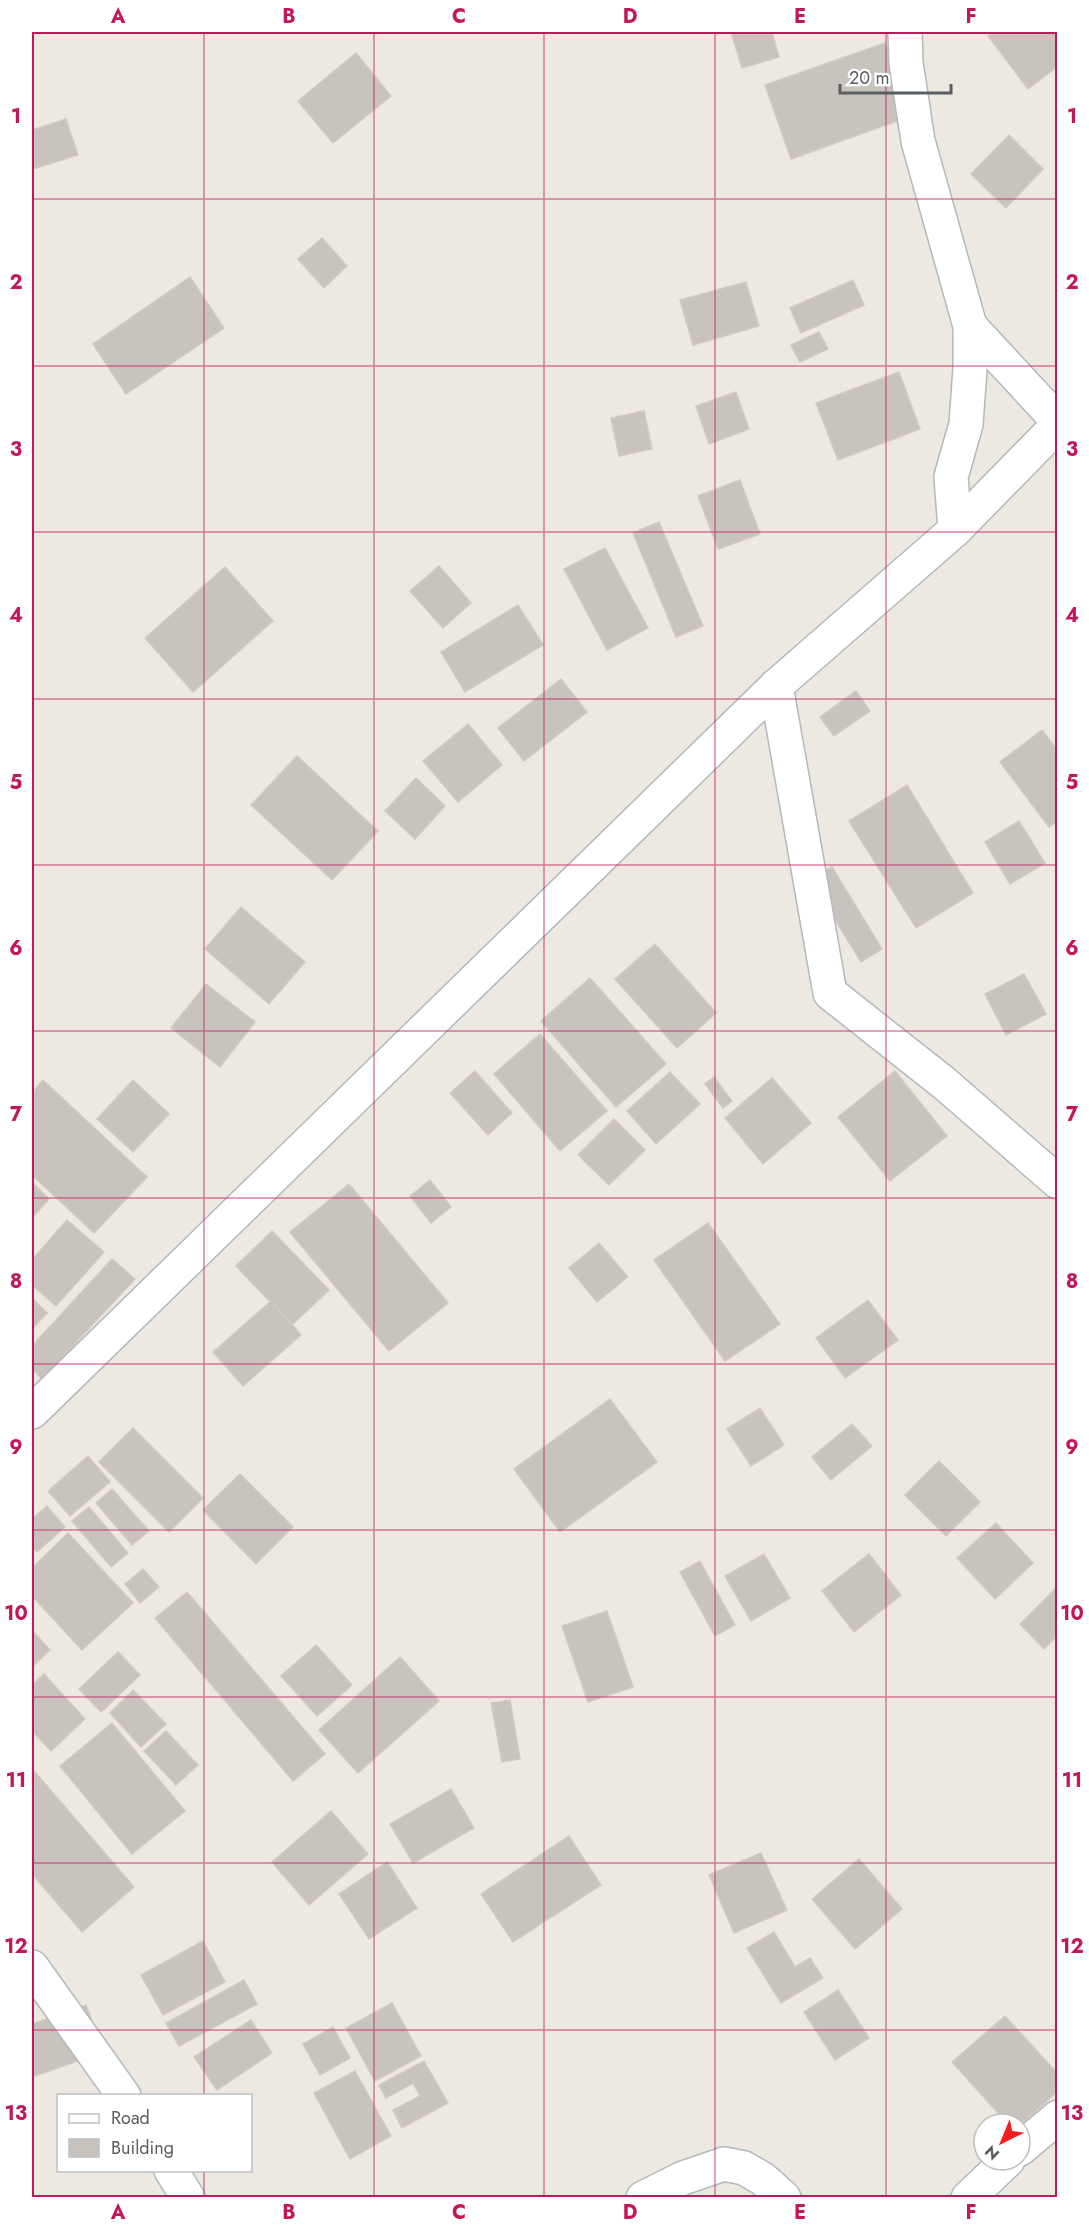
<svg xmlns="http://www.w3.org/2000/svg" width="1089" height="2229" viewBox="0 0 1089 2229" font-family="Jost,sans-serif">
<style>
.building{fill:#c8c3bd;stroke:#d2cabe;stroke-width:1.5}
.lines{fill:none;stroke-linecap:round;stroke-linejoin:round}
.minor-casing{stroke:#b3b8bc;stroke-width:36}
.tertiary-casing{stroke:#b3b8bc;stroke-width:36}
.minor{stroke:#fff;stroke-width:33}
.tertiary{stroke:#fff;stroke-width:33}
.grid{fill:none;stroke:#c2185b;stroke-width:1.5;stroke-opacity:0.55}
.neatline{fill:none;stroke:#c2185b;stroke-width:2}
.grid-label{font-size:20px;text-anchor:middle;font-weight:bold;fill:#c2185b}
</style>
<rect width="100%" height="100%" fill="#ede9e0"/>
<!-- building -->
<g class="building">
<path d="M731,32h41l7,25 -37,11z"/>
<path d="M994,32h64v34l-30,23 -40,-53z"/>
<path d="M885,43l26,73 -120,43 -26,-74z"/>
<path d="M356,53l35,43 -58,47 -35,-42z"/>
<path d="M66,119l12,36 -45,14 -1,-39z"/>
<path d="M1009,135l34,34 -37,39 -35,-34z"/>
<path d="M322,238l25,28 -23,22 -26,-29z"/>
<path d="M190,277l34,51 -98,66 -33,-50z"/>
<path d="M853,280l11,25 -63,28 -11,-25z"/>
<path d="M746,282l13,44 -66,19 -13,-45z"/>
<path d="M819,332l9,17 -28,13 -9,-17z"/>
<path d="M899,372l21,57 -82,31 -22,-57z"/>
<path d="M736,392l13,37 -40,15 -13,-38z"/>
<path d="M644,411l8,38 -33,7 -8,-38z"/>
<path d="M740,480l20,54 -42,15 -20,-53z"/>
<path d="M659,522l44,104 -27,11 -43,-104z"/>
<path d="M605,548l43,80 -41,22 -43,-81z"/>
<path d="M439,566l32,37 -28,25 -33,-37z"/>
<path d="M225,567l48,54 -80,71 -48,-54z"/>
<path d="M518,605l25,40 -78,47 -24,-40z"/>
<path d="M561,679l26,33 -63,49 -26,-33z"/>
<path d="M856,691l14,20 -36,25 -14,-19z"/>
<path d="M468,724l34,41 -44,37 -35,-41z"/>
<path d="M1042,730l16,21v70l-9,6 -49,-65z"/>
<path d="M297,756l81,75 -46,49 -81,-75z"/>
<path d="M416,778l29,28 -30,33 -30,-28z"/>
<path d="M907,785l66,108 -57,35 -67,-107z"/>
<path d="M1019,821l26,42 -35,21 -25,-42z"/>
<path d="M832,867l50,82 -21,13 -51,-83z"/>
<path d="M241,907l64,55 -36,42 -64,-55z"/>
<path d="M655,944l61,69 -39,35 -62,-69z"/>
<path d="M1024,974l22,40 -40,21 -21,-41z"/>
<path d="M590,978l76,86 -50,43 -75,-86z"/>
<path d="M206,984l49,38 -35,45 -49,-39z"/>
<path d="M540,1034l67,77 -47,40 -66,-77z"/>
<path d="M475,1071l37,42 -24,22 -38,-42z"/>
<path d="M895,1071l52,65 -57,45 -52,-64z"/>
<path d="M670,1072l30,32 -44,40 -29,-33z"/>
<path d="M714,1077l18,24 -9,7 -18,-24z"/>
<path d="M772,1078l39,45 -48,41 -38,-46z"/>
<path d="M43,1080l104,97 -53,56 -62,-58v-82z"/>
<path d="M133,1080l36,34 -36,38 -36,-33z"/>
<path d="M614,1119l31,31 -36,35 -31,-30z"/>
<path d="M430,1180l21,27 -20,16 -21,-27z"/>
<path d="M32,1182l17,17 -17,19z"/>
<path d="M349,1184l99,119 -59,48 -99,-119z"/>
<path d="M67,1220l37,32 -48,54 -24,-21v-25z"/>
<path d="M708,1223l72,101 -55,37 -71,-101z"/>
<path d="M272,1231l57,59 -37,35 -56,-59z"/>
<path d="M599,1243l29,34 -31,25 -28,-34z"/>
<path d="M112,1259l23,20 -93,100 -10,-10v-23z"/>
<path d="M32,1298l15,15 -15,16z"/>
<path d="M868,1300l30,40 -53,38 -29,-40z"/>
<path d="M271,1301l30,34 -58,51 -30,-34z"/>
<path d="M610,1399l47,63 -97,70 -46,-63z"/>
<path d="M760,1408l24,37 -33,21 -24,-37z"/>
<path d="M852,1424l20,22 -41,34 -19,-23z"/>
<path d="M133,1428l70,70 -34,34 -70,-70z"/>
<path d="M88,1456l22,26 -40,34 -22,-25z"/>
<path d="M939,1461l41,41 -34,34 -41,-41z"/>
<path d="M240,1474l53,53 -37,37 -53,-54z"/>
<path d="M112,1489l37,42 -17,14 -36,-42z"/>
<path d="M47,1506l18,21 -28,25 -5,-6v-27z"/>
<path d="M89,1507l39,46 -17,14 -39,-46z"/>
<path d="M996,1523l37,40 -38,36 -38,-41z"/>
<path d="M68,1533l65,70 -51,47 -50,-54v-28z"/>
<path d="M764,1554l26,44 -39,23 -26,-45z"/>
<path d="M869,1554l32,41 -47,37 -32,-41z"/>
<path d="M700,1561l35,64 -20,11 -35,-64z"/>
<path d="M143,1569l16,18 -19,16 -15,-19z"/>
<path d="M1058,1586v49l-14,14 -24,-25z"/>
<path d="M187,1592l138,162 -32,27 -138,-163z"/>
<path d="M607,1611l26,76 -45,15 -26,-76z"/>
<path d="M32,1630l18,20 -18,17z"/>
<path d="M316,1645l36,40 -35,31 -36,-40z"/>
<path d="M118,1652l22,23 -39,37 -22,-23z"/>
<path d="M400,1657l39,44 -81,72 -39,-43z"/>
<path d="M44,1674l41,45 -34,32 -19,-20v-46z"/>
<path d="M133,1690l33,34 -25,23 -31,-34z"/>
<path d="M510,1700l10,59 -18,3 -11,-59z"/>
<path d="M112,1723l73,88 -53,43 -72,-88z"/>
<path d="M166,1731l32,34 -22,20 -32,-34z"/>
<path d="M35,1772l99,115 -52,45 -50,-58v-99z"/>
<path d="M451,1789l23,39 -61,35 -23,-39z"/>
<path d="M331,1811l37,43 -59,51 -37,-43z"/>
<path d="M569,1836l32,49 -88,57 -32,-48z"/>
<path d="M761,1853l26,57 -53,23 -25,-58z"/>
<path d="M859,1859l43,50 -47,40 -43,-50z"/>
<path d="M387,1862l30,46 -48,31 -30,-45z"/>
<path d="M774,1932l21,35 15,-9 13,20 -42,25 -34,-55z"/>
<path d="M203,1941l22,41 -62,33 -22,-40z"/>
<path d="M244,1980l13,24 -78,42 -13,-23z"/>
<path d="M838,1990l31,48 -34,22 -31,-48z"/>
<path d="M392,2003l29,53 -46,25 -29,-53z"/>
<path d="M86,2005l17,47 -71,25v-53z"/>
<path d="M1005,2016l53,58v17l-38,34 -12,-1 -56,-62z"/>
<path d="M251,2020l21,33 -55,37 -23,-33z"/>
<path d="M333,2027l17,31 -30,17 -17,-31z"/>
<path d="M424,2061l24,42 -46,25 -9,-18 27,-14 -7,-13 -27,15 -7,-13z"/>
<path d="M355,2071l36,65 -41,23 -36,-66z"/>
</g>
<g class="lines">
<defs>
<g id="minor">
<path d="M905,32l1,31 12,78 52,185v43l-4,55 -15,53 4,53"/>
<path d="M970,326l88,95"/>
<path d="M776,686l54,307 114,90 114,99"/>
<path d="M32,1967l92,129"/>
<path d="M1020,2149l38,-32"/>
<path d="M171,2170l17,28"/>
<path d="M643,2198l40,-20 41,-14 20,4 19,11 21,19"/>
<path d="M968,2198l40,-38"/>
</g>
<path id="tertiary" d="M32,1412l744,-726 179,-156 103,-105"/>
</defs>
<!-- minor casing -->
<use href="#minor" class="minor-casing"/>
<!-- tertiary casing -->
<use href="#tertiary" class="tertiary-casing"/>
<!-- minor -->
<use href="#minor" class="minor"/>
<!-- tertiary -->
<use href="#tertiary" class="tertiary"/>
</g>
<!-- grid -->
<path class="grid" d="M204,32v2064M374,32v2166M544,32v2166M715,32v2166M886,32v2166M32,199h1026M32,366h1026M32,532h1026M32,699h1026M32,865h1026M32,1031h1026M32,1198h1026M32,1364h1026M32,1530h1026M32,1697h1026M32,1863h1026M32,2030h1026M204,2170v28"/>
<!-- border -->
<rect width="1089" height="2229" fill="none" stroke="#ffffff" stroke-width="66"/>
<!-- legend -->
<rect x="57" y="2094" width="195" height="78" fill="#ffffff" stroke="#bdbfc0" stroke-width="1.5"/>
<rect x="69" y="2114" width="30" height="9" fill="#ffffff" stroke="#bdbfc0" stroke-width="1.5"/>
<text x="111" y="2124" font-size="18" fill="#595e62">Road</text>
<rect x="69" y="2139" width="30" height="18" fill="#c8c3bd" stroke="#bdbfc0" stroke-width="1.5"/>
<text x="111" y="2154" font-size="18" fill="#595e62">Building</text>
<!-- north arrow -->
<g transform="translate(1002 2142) rotate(223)"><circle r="28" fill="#ffffff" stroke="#bdbfc0" stroke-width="1.5"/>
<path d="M0-4.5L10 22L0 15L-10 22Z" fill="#f61d23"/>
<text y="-9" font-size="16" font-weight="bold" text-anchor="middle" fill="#595e62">N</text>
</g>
<!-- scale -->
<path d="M840 84v9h111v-9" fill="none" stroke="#595e62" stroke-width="3"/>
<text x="849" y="84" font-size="18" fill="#595e62" stroke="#ffffff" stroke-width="4.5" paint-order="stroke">20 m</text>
<rect x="33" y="33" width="1023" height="2163" class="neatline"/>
<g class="grid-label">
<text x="118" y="23">A</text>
<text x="289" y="23">B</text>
<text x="459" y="23">C</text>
<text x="630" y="23">D</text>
<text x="800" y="23">E</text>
<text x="971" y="23">F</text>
<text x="16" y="123">1</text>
<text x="1072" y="123">1</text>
<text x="16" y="289">2</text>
<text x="1072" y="289">2</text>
<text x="16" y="456">3</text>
<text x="1072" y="456">3</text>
<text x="16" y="622">4</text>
<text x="1072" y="622">4</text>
<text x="16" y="789">5</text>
<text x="1072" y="789">5</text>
<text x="16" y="955">6</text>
<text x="1072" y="955">6</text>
<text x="16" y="1121">7</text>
<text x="1072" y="1121">7</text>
<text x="16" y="1288">8</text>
<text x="1072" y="1288">8</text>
<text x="16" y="1454">9</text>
<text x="1072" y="1454">9</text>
<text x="16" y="1620">10</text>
<text x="1072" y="1620">10</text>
<text x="16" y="1787">11</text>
<text x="1072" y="1787">11</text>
<text x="16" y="1953">12</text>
<text x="1072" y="1953">12</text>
<text x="16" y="2120">13</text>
<text x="1072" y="2120">13</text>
<text x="118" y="2219">A</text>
<text x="289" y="2219">B</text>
<text x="459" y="2219">C</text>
<text x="630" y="2219">D</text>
<text x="800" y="2219">E</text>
<text x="971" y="2219">F</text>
</g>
</svg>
